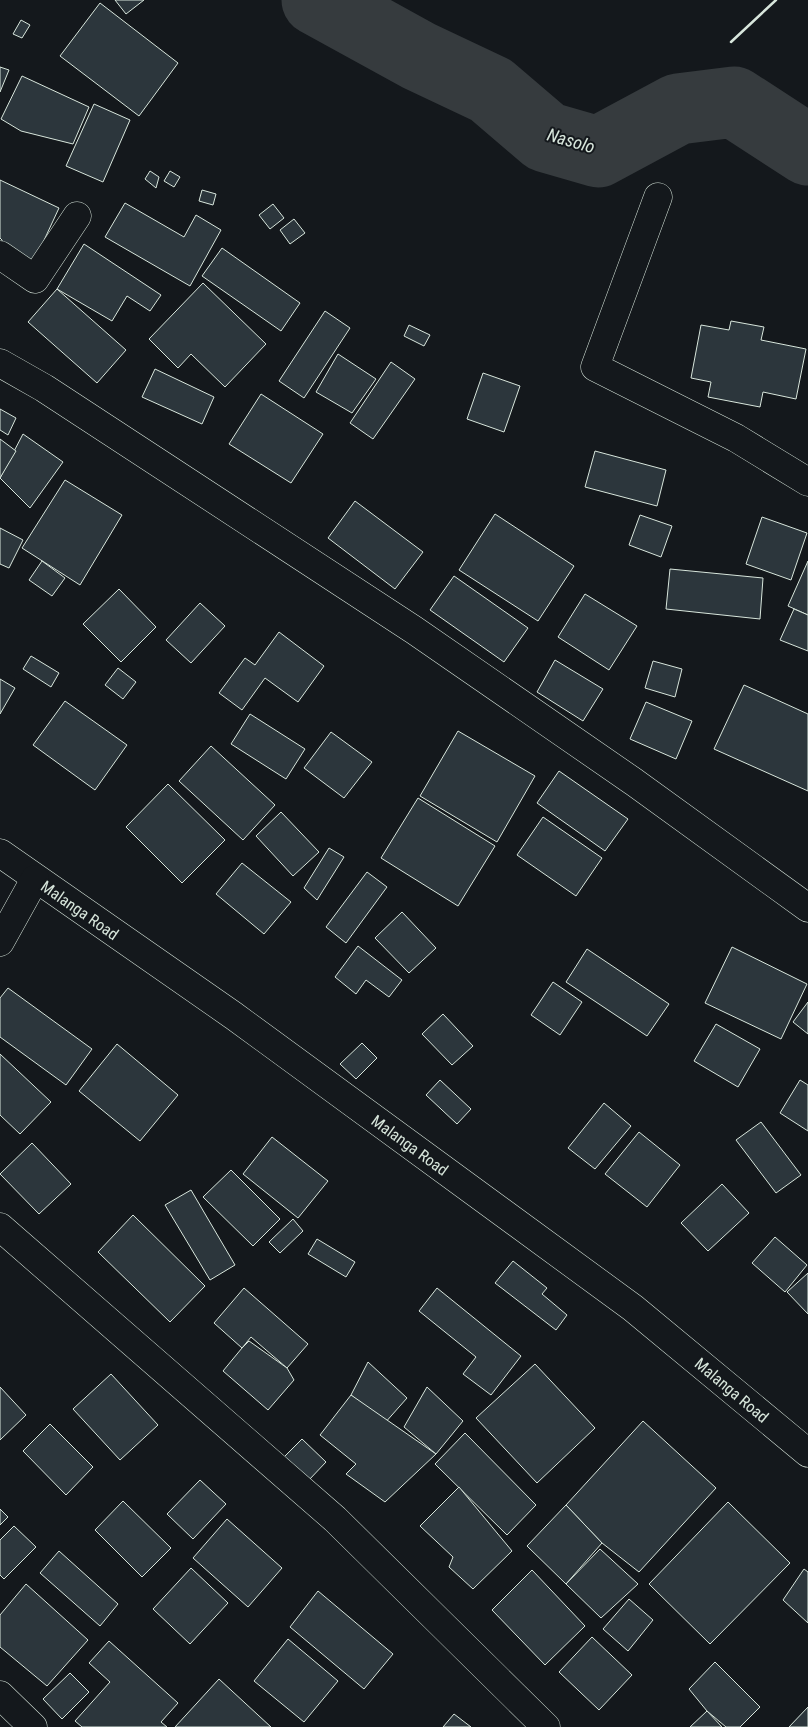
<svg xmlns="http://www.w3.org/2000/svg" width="808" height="1727" viewBox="0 0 808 1727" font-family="'Roboto Condensed',sans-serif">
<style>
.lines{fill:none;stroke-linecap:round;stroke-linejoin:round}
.river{stroke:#363b3e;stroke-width:71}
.building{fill:#2c363c;stroke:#d8e6dc}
.minor-casing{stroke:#d8e6dc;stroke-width:29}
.minor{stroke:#14181c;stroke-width:28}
.wall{stroke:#d8e6dc;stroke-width:2.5}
.labels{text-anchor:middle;stroke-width:4;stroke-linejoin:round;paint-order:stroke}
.street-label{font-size:16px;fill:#d8e6dc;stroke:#14181c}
.water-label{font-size:18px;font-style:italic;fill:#d8e6dc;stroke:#14181c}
</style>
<rect width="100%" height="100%" fill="#14181c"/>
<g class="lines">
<!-- river -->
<path class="river" d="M317,0l102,56 72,34 55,47 52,15 80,-43 56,-7 74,48"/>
</g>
<!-- building -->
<g class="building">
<path d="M115,0h29l-18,14z"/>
<path d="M100,3l78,60 -39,53 -79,-60z"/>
<path d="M21,20l9,5 -8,13 -9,-4z"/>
<path d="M0,67l9,3 -9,22z"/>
<path d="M22,76l67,31 -16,37 -52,-13 -20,-12z"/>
<path d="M94,104l36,16 -27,62 -37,-16z"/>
<path d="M150,171l9,6 -3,11 -11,-9z"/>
<path d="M170,171l10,6 -6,10 -10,-6z"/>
<path d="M0,180l59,28 -26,56 -30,-15 -1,-9 -2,-2z"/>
<path d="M202,190l14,4 -3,11 -14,-4z"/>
<path d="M125,203l59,34 12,-22 25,15 -31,56 -85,-49z"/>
<path d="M273,204l11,14 -14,11 -11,-14z"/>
<path d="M294,219l11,14 -15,11 -10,-14z"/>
<path d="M84,244l77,51 -11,16 -23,-15 -15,25 -55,-32z"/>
<path d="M222,248l78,55 -19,28 -79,-55z"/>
<path d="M203,283l63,61 -41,43 -34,-33 -13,14 -29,-29z"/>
<path d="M57,289l69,61 -29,33 -69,-61z"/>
<path d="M325,311l25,17 -46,70 -25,-17z"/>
<path d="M731,321l33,6 -3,13 45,9 -10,50 -33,-7 -3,15 -52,-10 3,-15 -20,-4 10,-53 28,5z"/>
<path d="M409,325l21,10 -6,11 -20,-10z"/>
<path d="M338,354l38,25 -24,34 -36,-21z"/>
<path d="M391,362l24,17 -42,60 -23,-16z"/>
<path d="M155,369l59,28 -12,27 -60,-27z"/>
<path d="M483,373l37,13 -16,46 -37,-13z"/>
<path d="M261,394l62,40 -32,49 -62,-39z"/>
<path d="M0,409l16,9 -8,17 -8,-5z"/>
<path d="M23,434l40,28 -33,46 -30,-30z"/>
<path d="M0,439l16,12 -16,27z"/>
<path d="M595,451l71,19 -9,36 -72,-19z"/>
<path d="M65,480l57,35 -42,70 -58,-37z"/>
<path d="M355,501l68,51 -28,37 -67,-51z"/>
<path d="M495,514l79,52 -36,55 -79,-51z"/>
<path d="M640,515l32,11 -11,31 -32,-12z"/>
<path d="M762,517l45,16 -16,47 -45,-16z"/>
<path d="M0,528l23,12 -14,28 -9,-4z"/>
<path d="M42,561l23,17 -13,18 -23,-16z"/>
<path d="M808,561v54l-20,-9z"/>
<path d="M670,569l93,9 -3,41 -94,-10z"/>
<path d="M454,576l74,52 -24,34 -74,-52z"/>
<path d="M119,589l37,38 -35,35 -38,-38z"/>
<path d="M585,594l52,32 -28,44 -51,-33z"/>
<path d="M200,603l25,23 -34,37 -25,-23z"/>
<path d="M794,609l14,6v36l-28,-11z"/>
<path d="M279,632l45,34 -26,36 -33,-24 -23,32 -23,-17 26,-35 10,7z"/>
<path d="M31,656l28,17 -8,14 -28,-18z"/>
<path d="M555,660l48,29 -20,32 -46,-29z"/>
<path d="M653,661l29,8 -7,28 -30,-9z"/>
<path d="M118,668l18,14 -13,17 -18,-14z"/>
<path d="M0,679l15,9 -15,26z"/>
<path d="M744,685l64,29v77l-94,-42z"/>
<path d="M65,701l62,44 -32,45 -62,-45z"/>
<path d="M646,702l46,19 -16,38 -46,-20z"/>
<path d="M250,714l55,35 -19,30 -55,-35z"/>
<path d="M458,731l77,45 -38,66 -77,-46z"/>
<path d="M331,732l41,30 -28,36 -40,-30z"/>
<path d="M211,746l64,59 -32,35 -64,-59z"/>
<path d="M559,771l69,48 -23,32 -68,-48z"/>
<path d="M168,784l57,56 -43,43 -56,-56z"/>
<path d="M418,798l77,48 -37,60 -77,-48z"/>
<path d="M281,812l38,40 -26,24 -37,-40z"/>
<path d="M543,817l59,41 -26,38 -59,-41z"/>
<path d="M329,848l15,9 -27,43 -13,-12z"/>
<path d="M242,863l49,39 -27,32 -48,-40z"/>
<path d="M367,872l20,15 -41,56 -20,-16z"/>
<path d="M402,912l34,36 -27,25 -34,-35z"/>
<path d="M358,946l44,34 -13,17 -23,-17 -10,14 -21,-17z"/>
<path d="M732,947l75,37 -26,55 -76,-36z"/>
<path d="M587,949l82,55 -22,32 -81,-54z"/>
<path d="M553,982l29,20 -22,33 -29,-20z"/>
<path d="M8,988l84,61 -26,36 -66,-48v-39z"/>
<path d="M808,1002v32l-15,-12z"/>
<path d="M443,1014l30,32 -21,19 -30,-31z"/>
<path d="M716,1024l44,25 -22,38 -44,-26z"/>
<path d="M362,1043l15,15 -21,21 -16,-15z"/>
<path d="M117,1044l61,51 -38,46 -61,-50z"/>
<path d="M0,1054l51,48 -31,32 -20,-19z"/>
<path d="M440,1080l31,29 -14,15 -31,-29z"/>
<path d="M800,1080l8,5v46l-28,-18z"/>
<path d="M604,1103l27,23 -36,43 -27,-21z"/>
<path d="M761,1122l40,53 -25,18 -40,-53z"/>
<path d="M639,1132l41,33 -33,42 -42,-33z"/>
<path d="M272,1137l56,44 -30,37 -55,-44z"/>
<path d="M32,1143l39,41 -32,30 -39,-40z"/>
<path d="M231,1170l49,49 -27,27 -50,-49z"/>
<path d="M722,1184l27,29 -41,38 -27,-28z"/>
<path d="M191,1190l44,75 -25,15 -45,-75z"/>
<path d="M133,1215l72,71 -35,36 -72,-70z"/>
<path d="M293,1219l10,12 -23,22 -11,-11z"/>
<path d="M775,1237l32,28 -22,27 -33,-29z"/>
<path d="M317,1239l38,23 -9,15 -38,-23z"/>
<path d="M513,1261l34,27 -5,6 25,21 -11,15 -61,-47z"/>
<path d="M808,1273v41l-21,-22z"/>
<path d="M244,1288l64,56 -21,24 -36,-31 -9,11 -28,-25z"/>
<path d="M437,1288l84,68 -30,39 -28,-21 13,-17 -57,-46z"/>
<path d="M249,1341l38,27 7,12 -26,30 -45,-39 19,-23z"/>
<path d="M368,1362l39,36 -23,26 -33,-29z"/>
<path d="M535,1364l60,64 -58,55 -61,-65z"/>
<path d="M111,1374l47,51 -38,35 -47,-51z"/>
<path d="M0,1387l26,28 -26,25z"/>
<path d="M427,1387l36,34 -27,33 -32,-27z"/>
<path d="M351,1395l85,59 -51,48 -39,-28 10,-10 -36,-29z"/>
<path d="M643,1421l73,67 -77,84 -37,-29 -36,-38z"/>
<path d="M50,1424l43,43 -27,28 -43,-44z"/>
<path d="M465,1433l71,72 -29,30 -72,-71z"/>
<path d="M302,1439l24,23 -18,19 -24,-24z"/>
<path d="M200,1480l26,24 -33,35 -26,-25z"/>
<path d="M459,1487l53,64 -39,38 -24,-22 4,-10 -33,-31z"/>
<path d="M123,1501l48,47 -29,29 -47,-47z"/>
<path d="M728,1502l62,61 -80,81 -61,-60z"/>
<path d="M566,1505l36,38 -36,41 -39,-38z"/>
<path d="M0,1509l8,8 -8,8z"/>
<path d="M227,1519l55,49 -34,39 -55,-49z"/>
<path d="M14,1526l22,21 -32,32 -4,-4v-35z"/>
<path d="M600,1549l38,35 -37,34 -35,-34z"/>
<path d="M59,1551l59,53 -18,22 -60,-53z"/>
<path d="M191,1568l37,35 -38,41 -37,-35z"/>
<path d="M804,1569l4,3v51l-25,-23z"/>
<path d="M532,1570l53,56 -40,39 -53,-55z"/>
<path d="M26,1584l62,56 -41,46 -47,-39v-32z"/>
<path d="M318,1591l75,63 -29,35 -74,-62z"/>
<path d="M629,1599l24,21 -25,31 -25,-22z"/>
<path d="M592,1637l40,38 -33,35 -40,-38z"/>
<path d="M288,1639l50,42 -34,41 -50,-41z"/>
<path d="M109,1641l69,62 -17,19 6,5h-85l-7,-6 35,-39 -21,-19z"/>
<path d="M715,1662l45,45 -20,20h-14l-19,-16 -18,-22z"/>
<path d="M70,1673l19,19 -27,27 -19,-20z"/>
<path d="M219,1679l52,48h-96z"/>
<path d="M808,1707v20h-19z"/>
<path d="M707,1711l15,16h-32z"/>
<path d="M454,1714l17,13h-28z"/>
</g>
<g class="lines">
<defs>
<g id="minor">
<path d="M658,197l-63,170 141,71 72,44"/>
<path d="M0,255l35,24 42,-63"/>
<path d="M0,363l44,25 370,242 220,152 174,126"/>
<path d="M0,853l234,163 399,292 175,145"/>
<path d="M0,942l35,-63"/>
<path d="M0,1227l335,292 211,208"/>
<path d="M0,1695l33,32"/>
</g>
</defs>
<!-- minor casing -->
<use href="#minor" class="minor-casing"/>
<!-- minor -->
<use href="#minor" class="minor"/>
<!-- wall -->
<path class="wall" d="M731,42l45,-42"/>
</g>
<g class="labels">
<!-- street labels -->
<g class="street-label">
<text transform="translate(80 910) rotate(35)" y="6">Malanga Road</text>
<text transform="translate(410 1145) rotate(36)" y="6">Malanga Road</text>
<text transform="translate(732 1390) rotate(40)" y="6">Malanga Road</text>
</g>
<!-- water labels -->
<g class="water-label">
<text transform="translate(571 141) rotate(16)" y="6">Nasolo</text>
</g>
</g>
</svg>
